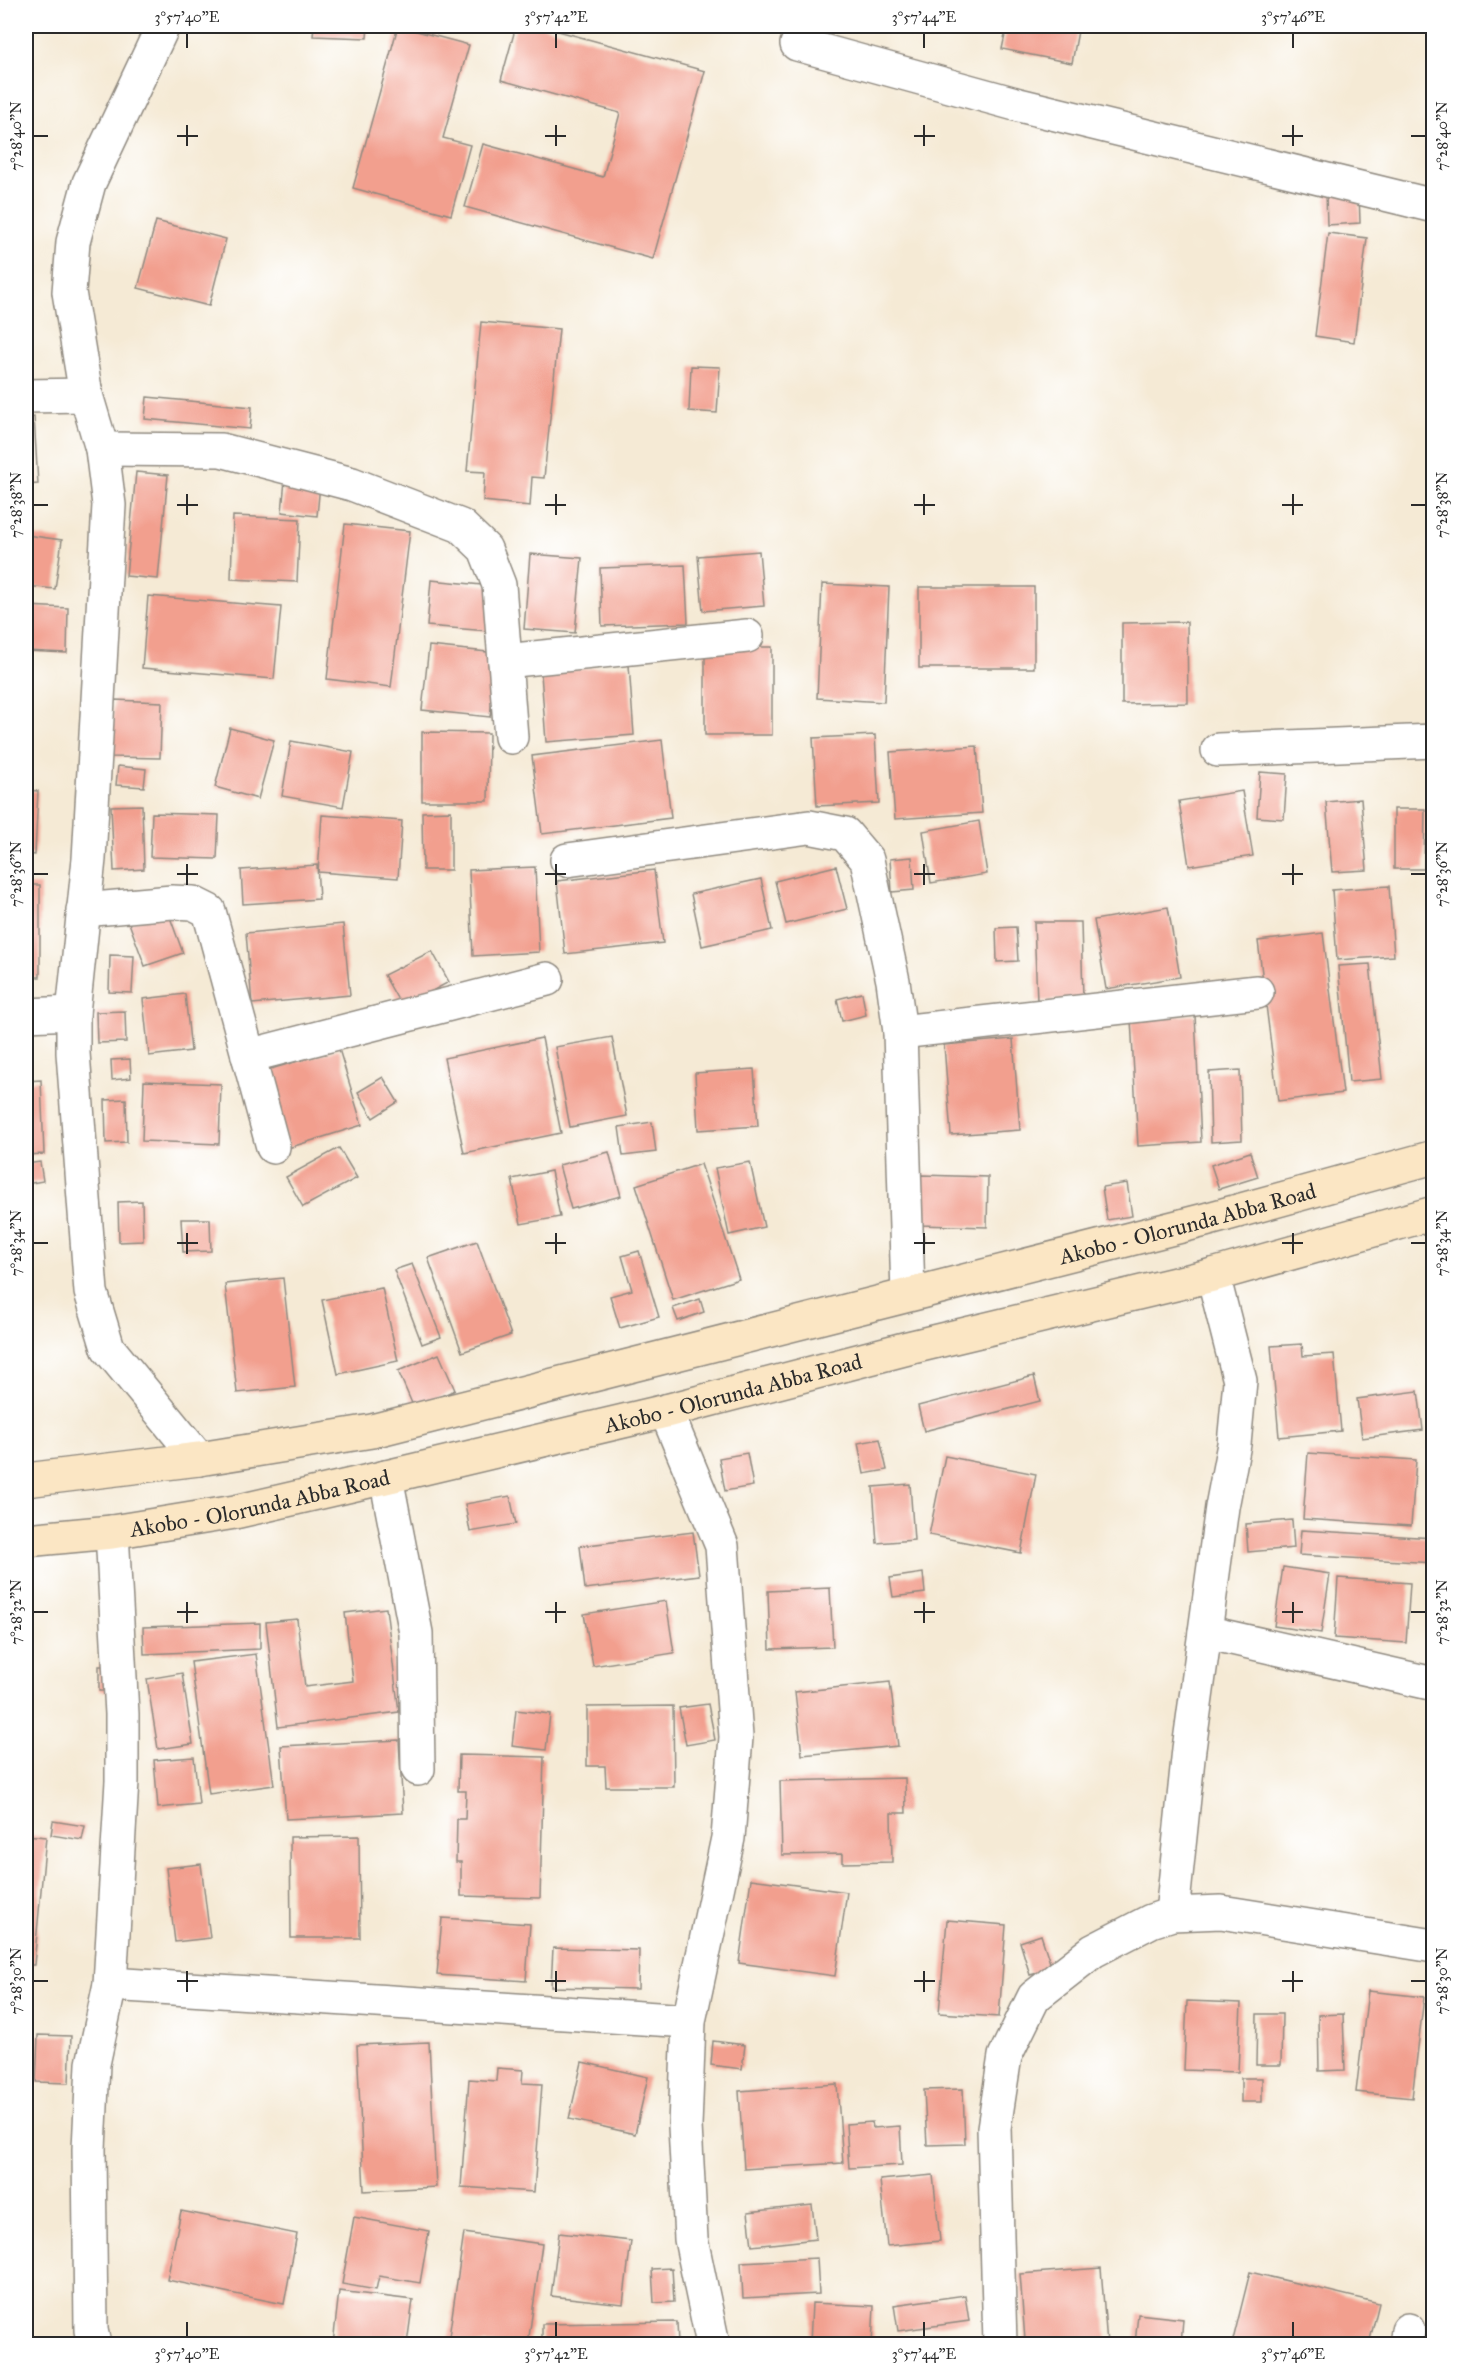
<svg xmlns="http://www.w3.org/2000/svg" width="1459" height="2370" viewBox="0 0 1459 2370" font-family="'IM FELL Great Primer',serif">
<style>
.building{fill:#f29f8e}
.lines{fill:none;stroke-linecap:round;stroke-linejoin:round}
.street-casing{stroke:#908a80;stroke-width:36}
.secondary-casing{stroke:#908a80;stroke-width:36}
.street{stroke:#fff;stroke-width:33}
.secondary{stroke:#fbe6c4;stroke-width:33}
.ticks{fill:none;stroke:#2b2b2b;stroke-width:2}
.labels{text-anchor:middle;stroke-width:6;stroke-linejoin:round;paint-order:stroke}
.street-label{font-size:22px;fill:#2b2b2b;stroke:#fff}
.neatline{fill:none;stroke:#2b2b2b;stroke-width:2}
.ticks-label{font-size:15px;text-anchor:middle;fill:#2b2b2b}
</style>
<rect width="100%" height="100%" fill="#fff"/>
<filter id="ink" filterUnits="userSpaceOnUse"><feTurbulence type="fractalNoise" baseFrequency=".0167" numOctaves="2"/><feDisplacementMap in="SourceGraphic" scale="12" xChannelSelector="R" yChannelSelector="G"/><feConvolveMatrix kernelMatrix="1 2 1 2 8 2 1 2 1" color-interpolation-filters="sRGB"/></filter>
<filter id="wash" filterUnits="userSpaceOnUse"><feTurbulence type="fractalNoise" baseFrequency=".008" numOctaves="4" result="noise"/><feDisplacementMap in="SourceGraphic" scale="24" xChannelSelector="R" yChannelSelector="G"/><feGaussianBlur stdDeviation="1.35" result="paint"/><feColorMatrix in="noise" values="0 0 0 0 0 0 0 0 0 0 0 0 0 0 0 0 0 1.4 0 .05"/><feComposite in="paint" operator="in"/></filter>
<g filter="url(#wash)">
<rect width="100%" height="100%" fill="#f5ead5"/>
<g id="blocks">
<!-- building -->
<g class="building">
<path d="M314,26h54l-1,12 -54,-2z"/>
<path d="M398,26l71,19 -26,93 27,7 -19,70 -98,-27z"/>
<path d="M516,26h24l165,45 -52,188 -188,-52 18,-63 120,33 17,-64 -119,-33z"/>
<path d="M1007,26h72l-7,37 -70,-14z"/>
<path d="M1359,192l1,31 -33,2 -1,-32z"/>
<path d="M156,221l70,18 -17,67 -71,-18z"/>
<path d="M1328,233l39,5 -13,104 -39,-6z"/>
<path d="M26,295h4l-3,51h-1z"/>
<path d="M481,322l78,7 -15,149 -12,-1 -2,29 -47,-5 2,-29 -18,-1z"/>
<path d="M691,366l29,1 -3,46 -28,-2z"/>
<path d="M147,397l105,10 -2,22 -105,-10z"/>
<path d="M34,417l4,67 -12,1v-67z"/>
<path d="M136,472l32,3 -10,104 -32,-3z"/>
<path d="M285,480l35,4 -3,32 -35,-4z"/>
<path d="M233,516l67,3 -3,63 -66,-3z"/>
<path d="M345,524l65,7 -19,156 -64,-8z"/>
<path d="M26,535l36,5 -7,49 -29,-3z"/>
<path d="M759,551l5,55 -61,5 -5,-55z"/>
<path d="M530,554l52,4 -7,75 -51,-4z"/>
<path d="M685,565l3,58 -86,3 -2,-58z"/>
<path d="M431,580l61,6 -4,45 -61,-5z"/>
<path d="M822,584l67,3 -5,115 -67,-4z"/>
<rect x="919" y="587" width="115" height="81"/>
<path d="M148,596l133,11 -7,72 -132,-11z"/>
<path d="M26,606l42,2 -1,45 -41,-2z"/>
<path d="M1187,622l1,81 -66,1v-81z"/>
<path d="M429,646l68,7 -7,64 -68,-7z"/>
<rect x="705" y="647" width="67" height="88"/>
<path d="M629,665l5,70 -88,7 -5,-69z"/>
<path d="M114,700l48,2 -2,56 -49,-1z"/>
<path d="M230,728l44,12 -16,59 -43,-12z"/>
<path d="M422,732l67,1 -1,68h-66z"/>
<path d="M875,735l4,68 -62,3 -4,-68z"/>
<path d="M662,740l9,78 -129,16 -10,-78z"/>
<path d="M291,741l62,11 -10,55 -61,-11z"/>
<path d="M977,746l5,67 -87,6 -5,-67z"/>
<path d="M118,766l28,3 -2,18 -28,-2z"/>
<path d="M1260,772l27,2 -3,45 -27,-2z"/>
<path d="M26,790l12,1 -3,64 -9,-1z"/>
<path d="M1242,791l11,65 -64,10 -10,-65z"/>
<path d="M1361,799l6,71 -35,2 -6,-70z"/>
<path d="M142,805l2,64 -30,2 -3,-65z"/>
<path d="M1394,809h31l-1,60h-30z"/>
<path d="M451,811v59h-28l-1,-58z"/>
<path d="M152,813l67,2 -2,44 -67,-2z"/>
<path d="M322,815l80,6 -4,57 -80,-6z"/>
<path d="M979,821l8,53 -56,9 -8,-52z"/>
<path d="M912,857l2,33 -22,2 -2,-33z"/>
<path d="M317,865l2,34 -76,5 -2,-34z"/>
<path d="M836,866l11,43 -61,15 -11,-43z"/>
<path d="M535,867l4,85 -66,4 -4,-86z"/>
<path d="M654,870l9,73 -98,11 -8,-73z"/>
<path d="M761,879l11,51 -70,16 -11,-52z"/>
<rect x="26" y="885" width="14" height="92"/>
<path d="M1389,886l5,70 -57,4 -5,-70z"/>
<path d="M1168,907l12,70 -74,12 -12,-69z"/>
<path d="M167,909l16,44 -38,13 -16,-43z"/>
<path d="M1034,922h47l2,77 -46,2z"/>
<path d="M343,924l7,71 -98,9 -6,-71z"/>
<path d="M1016,927l2,34 -21,1 -1,-34z"/>
<path d="M1323,933l20,160 -65,8 -20,-160z"/>
<path d="M432,951l17,31 -47,25 -18,-32z"/>
<path d="M110,955l24,1 -2,37 -23,-1z"/>
<path d="M1370,964l12,115 -33,3 -11,-116z"/>
<path d="M862,993l4,22 -24,6 -5,-22z"/>
<path d="M185,994l6,57 -42,5 -6,-57z"/>
<path d="M125,1011l1,31 -29,1 -1,-31z"/>
<path d="M1195,1015l6,127 -63,4 -7,-127z"/>
<path d="M612,1037l15,79 -57,11 -15,-80z"/>
<path d="M542,1038l19,95 -97,20 -20,-95z"/>
<path d="M1013,1039l7,91 -69,5 -7,-90z"/>
<path d="M339,1049l23,76 -74,23 -24,-77z"/>
<path d="M130,1059l1,19 -19,2 -1,-20z"/>
<path d="M754,1069l4,57 -60,4 -3,-57z"/>
<path d="M1240,1070l2,70 -31,2 -2,-70z"/>
<path d="M383,1077l15,25 -25,16 -15,-26z"/>
<path d="M41,1080l3,74 -18,1v-74z"/>
<path d="M144,1081l77,3 -2,60 -77,-3z"/>
<path d="M126,1099l1,43 -21,1 -1,-43z"/>
<path d="M652,1122l4,30 -33,4 -4,-29z"/>
<path d="M339,1148l18,30 -54,29 -17,-30z"/>
<path d="M609,1152l12,44 -50,13 -12,-44z"/>
<path d="M1250,1152l8,25 -39,12 -8,-24z"/>
<path d="M40,1162l3,19 -17,3v-20z"/>
<path d="M750,1162l14,65 -35,8 -14,-67z"/>
<path d="M701,1164l38,115 -66,21 -37,-115z"/>
<path d="M551,1171l9,46 -39,7 -9,-45z"/>
<path d="M921,1175l67,2 -1,50 -67,-2z"/>
<path d="M1127,1183l5,33 -25,4 -5,-33z"/>
<path d="M142,1201l1,40 -24,1 -1,-40z"/>
<path d="M181,1219h29l1,32 -28,1z"/>
<path d="M477,1241l34,94 -49,17 -34,-94z"/>
<path d="M639,1251l20,66 -39,11 -10,-32 22,-6 -10,-34z"/>
<path d="M412,1264l29,73 -19,7 -28,-74z"/>
<path d="M283,1278l12,109 -58,6 -12,-109z"/>
<path d="M382,1288l16,73 -60,13 -16,-74z"/>
<path d="M700,1299l4,13 -26,9 -5,-13z"/>
<path d="M1302,1344l1,12 31,-2 7,77 -62,6 -8,-91z"/>
<path d="M439,1354l16,36 -41,18 -16,-37z"/>
<path d="M1034,1376l6,25 -116,30 -6,-25z"/>
<path d="M1418,1391l5,39 -61,8 -5,-39z"/>
<path d="M880,1439l7,31 -23,4 -6,-31z"/>
<path d="M747,1453l6,33 -28,5 -6,-33z"/>
<path d="M1308,1453l108,7 -5,66 -108,-7z"/>
<path d="M945,1456l91,18 -15,79 -92,-18z"/>
<path d="M910,1484l4,56 -37,3 -4,-56z"/>
<path d="M510,1496l6,28 -46,8 -5,-28z"/>
<path d="M1292,1520l2,28 -46,4 -2,-28z"/>
<path d="M1301,1530l133,8v25l-135,-8z"/>
<path d="M693,1532l6,43 -114,14 -5,-43z"/>
<path d="M1283,1567l47,7 -9,59 -47,-7z"/>
<path d="M923,1573l2,20 -32,4 -3,-19z"/>
<path d="M1338,1578l72,5 -4,60 -72,-5z"/>
<path d="M830,1588l3,59 -63,2 -2,-58z"/>
<path d="M666,1601l8,52 -81,13 -9,-52z"/>
<path d="M386,1608l13,104 -121,15 -12,-105 31,-3 8,68 48,-6 -8,-68z"/>
<path d="M260,1623v26l-116,5 -1,-27z"/>
<path d="M256,1654l18,131 -65,9 -18,-132z"/>
<path d="M99,1666h15l-1,25h-14z"/>
<path d="M182,1673l11,71 -35,5 -11,-70z"/>
<path d="M890,1682l8,64 -96,9 -7,-63z"/>
<path d="M708,1704l7,36 -29,5 -7,-37z"/>
<path d="M673,1706l1,81h-68l-1,-21h-18v-59z"/>
<path d="M516,1710l34,4 -4,36 -34,-4z"/>
<path d="M399,1740l4,73 -117,6 -5,-73z"/>
<path d="M459,1755l85,2 -4,141 -79,-2v-34h-5l1,-43h8l1,-28h-8z"/>
<path d="M194,1757l5,47 -41,4 -4,-48z"/>
<path d="M905,1778l1,35h-15l1,49 -49,1v-9l-61,1 -2,-74z"/>
<path d="M53,1821l32,5 -3,14 -31,-5z"/>
<path d="M26,1835l20,2 -12,128h-8z"/>
<path d="M359,1836l1,102h-69l-1,-101z"/>
<path d="M201,1864l9,74 -35,4 -9,-74z"/>
<path d="M751,1879l96,13 -12,84 -96,-13z"/>
<path d="M442,1918l88,6 -4,57 -89,-6z"/>
<path d="M947,1920l59,5 -7,92 -60,-4z"/>
<path d="M1041,1935l11,34 -22,6 -10,-33z"/>
<path d="M553,1948l86,2 -1,39 -87,-2z"/>
<path d="M1368,1991l56,6 -12,101 -56,-6z"/>
<path d="M1187,2001l54,2 -3,69 -54,-2z"/>
<path d="M1257,2014h25l-1,51h-25z"/>
<path d="M1343,2014l2,56 -26,1 -1,-56z"/>
<path d="M38,2035l33,1 -2,47 -33,-1z"/>
<path d="M713,2041l32,4 -3,24 -31,-4z"/>
<path d="M429,2042l7,145 -72,4 -7,-146z"/>
<path d="M582,2062l66,15 -13,57 -66,-15z"/>
<path d="M497,2068l26,2 -1,13 20,1 -8,108 -73,-5 8,-108 27,2z"/>
<rect x="1241" y="2078" width="21" height="24"/>
<path d="M837,2084l6,79 -99,6 -5,-78z"/>
<path d="M963,2089l2,55 -38,1 -3,-55z"/>
<path d="M872,2122l1,6 27,-2 2,39 -53,3 -3,-44z"/>
<path d="M933,2175l7,66 -53,5 -7,-66z"/>
<path d="M812,2205l4,34 -64,7 -4,-34z"/>
<path d="M181,2211l116,23 -13,70 -117,-24z"/>
<path d="M354,2217l75,14 -9,52 -41,-7 -3,14 -34,-6z"/>
<path d="M464,2233l78,11 -14,100h-80z"/>
<path d="M559,2233l72,8 -8,63 -72,-8z"/>
<path d="M817,2258l2,36 -76,4 -2,-36z"/>
<path d="M672,2268l2,34 -20,1 -2,-34z"/>
<path d="M1101,2268l6,76h-73v-4h-9l-5,-66z"/>
<path d="M1250,2272l129,31 -10,41h-137z"/>
<path d="M339,2291l74,9 -6,44h-74z"/>
<path d="M965,2295l4,26 -71,10 -4,-26z"/>
<path d="M812,2303l62,3 -2,38h-62z"/>
<path d="M1138,2314l45,5 -2,25h-46z"/>
<path d="M677,2322l1,22h-136v-20z"/>
</g>
</g>
</g>
<g filter="url(#ink)">
<use href="#blocks" fill-opacity="0" stroke="#908a80" stroke-width="1.5"/>
<g class="lines">
<defs>
<g id="street">
<path d="M163,26l-74,157 -16,59 -4,50 17,103 16,54 7,56 -20,354 -16,154v40l18,239 17,56 91,111"/>
<path d="M797,44l222,61 415,101"/>
<path d="M26,396l60,-1"/>
<path d="M102,449l119,1 131,34 109,42 24,23 14,36 12,152"/>
<path d="M505,661l242,-25"/>
<path d="M1218,750l216,-9"/>
<path d="M567,860l242,-33 36,7 22,26 26,121 7,51 8,262"/>
<path d="M83,910l89,-8 21,1 16,8 64,236"/>
<path d="M26,1015l47,-2"/>
<path d="M900,1032l357,-40"/>
<path d="M248,1056l299,-77"/>
<path d="M666,1411l56,135 14,191 -8,101 -39,183 -4,105 6,113 22,105"/>
<path d="M386,1477l30,156 2,136"/>
<path d="M1205,1632l229,52"/>
<path d="M1172,1914l17,-165 33,-242 12,-63 6,-63 -27,-106"/>
<path d="M110,1984l579,37"/>
<path d="M94,2344l-3,-14 -2,-181 4,-85 17,-80 12,-203v-67l-10,-182"/>
<path d="M1000,2344l-6,-216 11,-72 29,-59 59,-46 58,-30 21,-7 49,-2 213,34"/>
<path d="M1406,2344l2,-14"/>
</g>
<g id="secondary">
<path id="s1" d="M26,1480l173,-21 173,-28 833,-211 229,-63"/>
<path id="s2" d="M26,1540l86,-8 123,-20 151,-35 280,-66 242,-63 305,-73 221,-62"/>
</g>
</defs>
<!-- street casing -->
<use href="#street" class="street-casing"/>
<!-- secondary casing -->
<use href="#secondary" class="secondary-casing"/>
<!-- street -->
<use href="#street" class="street"/>
<!-- secondary -->
<use href="#secondary" class="secondary"/>
</g>
</g>
<!-- ticks -->
<path class="ticks" d="M187,33v15M556,33v15M924,33v15M1293,33v15M187,125v21M556,125v21M924,125v21M1293,125v21M33,136h15M177,136h21M545,136h21M914,136h21M1282,136h21M1411,136h15M187,494v21M556,494v21M924,494v21M1293,494v21M33,505h15M177,505h21M545,505h21M914,505h21M1282,505h21M1411,505h15M187,864v21M556,864v21M924,864v21M1293,864v21M33,874h15M177,874h21M545,874h21M914,874h21M1282,874h21M1411,874h15M187,1233v21M556,1233v21M924,1233v21M1293,1233v21M33,1243h15M177,1243h21M545,1243h21M914,1243h21M1282,1243h21M1411,1243h15M187,1602v21M556,1602v21M924,1602v21M1293,1602v21M33,1612h15M177,1612h21M545,1612h21M914,1612h21M1282,1612h21M1411,1612h15M187,1971v21M556,1971v21M924,1971v21M1293,1971v21M33,1981h15M177,1981h21M545,1981h21M914,1981h21M1282,1981h21M1411,1981h15M187,2322v15M556,2322v15M924,2322v15M1293,2322v15"/>
<g class="labels">
<!-- street labels -->
<g class="street-label">
<text dy="8" stroke="none"><textPath href="#s1" startOffset="1191">Akobo - Olorunda Abba Road</textPath></text>
<text dy="8" stroke="none"><textPath href="#s2" startOffset="723">Akobo - Olorunda Abba Road</textPath></text>
<text dy="8" stroke="none"><textPath href="#s2" startOffset="237">Akobo - Olorunda Abba Road</textPath></text>
</g>
</g>
<!-- margin -->
<rect width="1459" height="2370" fill="none" stroke="#fff" stroke-width="66"/>
<rect x="33" y="33" width="1393" height="2304" class="neatline"/>
<g class="ticks-label">
<text x="187" y="22">3°57'40"E</text>
<text x="556" y="22">3°57'42"E</text>
<text x="924" y="22">3°57'44"E</text>
<text x="1293" y="22">3°57'46"E</text>
<text transform="translate(16 136) rotate(-90)" y="5">7°28'40"N</text>
<text transform="translate(1442 136) rotate(-90)" y="5">7°28'40"N</text>
<text transform="translate(16 505) rotate(-90)" y="5">7°28'38"N</text>
<text transform="translate(1442 505) rotate(-90)" y="5">7°28'38"N</text>
<text transform="translate(16 874) rotate(-90)" y="5">7°28'36"N</text>
<text transform="translate(1442 874) rotate(-90)" y="5">7°28'36"N</text>
<text transform="translate(16 1243) rotate(-90)" y="5">7°28'34"N</text>
<text transform="translate(1442 1243) rotate(-90)" y="5">7°28'34"N</text>
<text transform="translate(16 1612) rotate(-90)" y="5">7°28'32"N</text>
<text transform="translate(1442 1612) rotate(-90)" y="5">7°28'32"N</text>
<text transform="translate(16 1981) rotate(-90)" y="5">7°28'30"N</text>
<text transform="translate(1442 1981) rotate(-90)" y="5">7°28'30"N</text>
<text x="187" y="2359">3°57'40"E</text>
<text x="556" y="2359">3°57'42"E</text>
<text x="924" y="2359">3°57'44"E</text>
<text x="1293" y="2359">3°57'46"E</text>
</g>
</svg>
